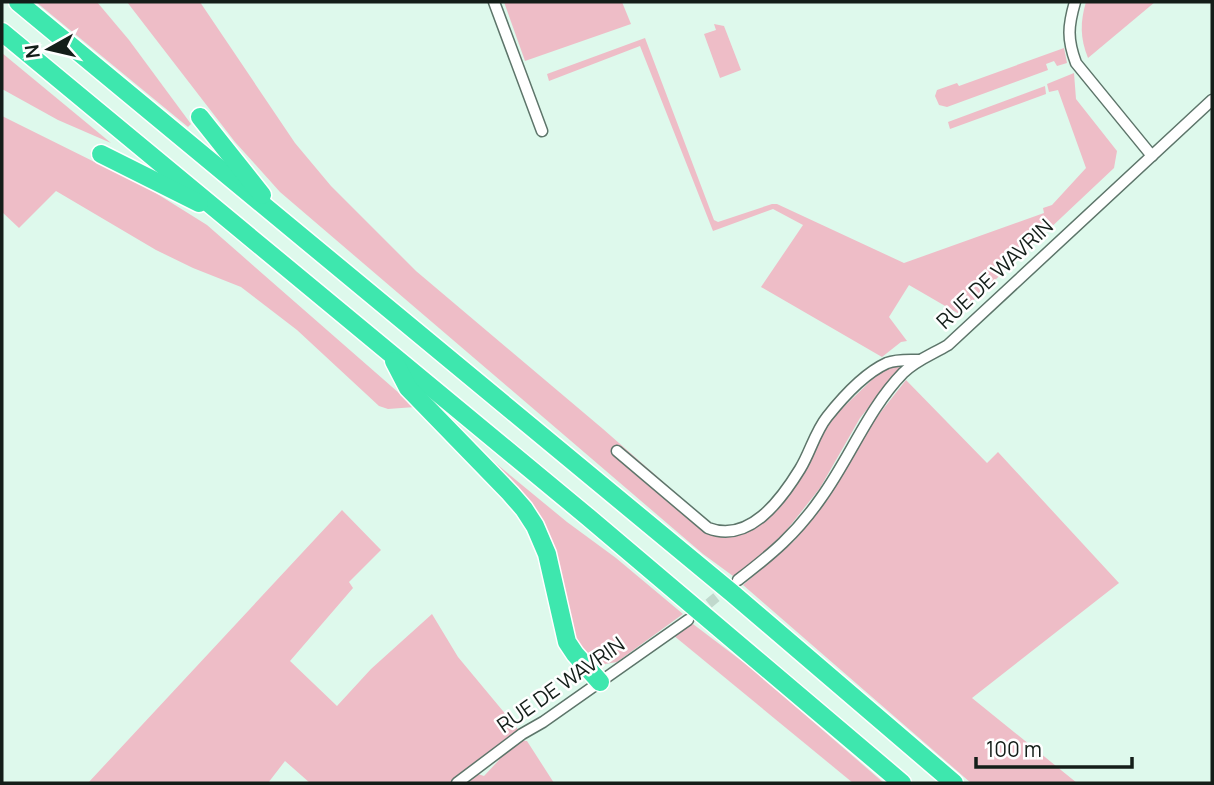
<svg xmlns="http://www.w3.org/2000/svg" width="1214" height="785" viewBox="0 0 1214 785" font-family="Manrope,sans-serif">
<style>
.green{fill:#eebdc7}
.lines{fill:none;stroke-linecap:round;stroke-linejoin:round}
.minor-tunnel{stroke:#c0d8cc;stroke-width:10;stroke-dasharray:10 5;stroke-linecap:butt}
.minor-casing{stroke:#5d756a;stroke-width:13}
.motorway-casing{stroke:#fff;stroke-width:21}
.minor{stroke:#fff;stroke-width:10}
.motorway{stroke:#3ee7ae;stroke-width:18}
.labels{text-anchor:middle;stroke-width:5;stroke-linejoin:round;paint-order:stroke}
.street-label{font-size:21px;fill:#141e19;stroke:#fff}
</style>
<rect width="100%" height="100%" fill="#def9ec"/>
<!-- green -->
<g class="green">
<path d="M36,2h61l32,38 62,84 -3,3z"/>
<path d="M127,2h73l95,141 36,43 85,85 187,158 122,107 19,-3 19,-13 65,-98 52,-50 10,-6 11,-2 -1,5 -40,49 -40,70 -34,43 -30,29 -23,16 -30,-22 -423,-362 -45,-50z"/>
<path d="M504,2h118l9,22 -106,37z"/>
<path d="M1086,2h69l-67,56c-8,-20 -8,-36 -2,-56z"/>
<path d="M714,24l10,2 17,44 -21,8 -16,-44 12,-4z"/>
<path d="M645,38l69,182 4,2 54,-18h5l127,59 140,-50 -1,-5 9,-3 34,-37 -28,-78 -9,2 -2,-8 27,-11 2,26 41,52 -3,17 -155,146 -50,-29 -20,32 18,24 -6,1 -19,15 -121,-70 42,-62 -30,-16 -60,22 -73,-185 -91,35 -2,-7z"/>
<path d="M1064,48l3,15 -10,3 -3,-5 -8,3 2,6 -101,37 -8,-2 -4,-9 2,-6 20,-7 2,3z"/>
<path d="M2,53l109,90 -53,-23 -56,-31z"/>
<path d="M1045,86l1,8 -96,35 -2,-7z"/>
<path d="M2,116l149,74 56,35 208,182 -27,2 -9,-3 -82,-76 -56,-43 -48,-19 -37,-18 -100,-59 -37,37 -17,-16z"/>
<path d="M906,380l81,83 11,-11 121,131 -147,115 105,85h-106l-228,-198 52,-45 34,-43 40,-70z"/>
<path d="M460,434l107,88 49,36 67,56 -66,48 -12,2 -18,-5 -13,-11 -21,-86z"/>
<path d="M342,510l39,40 -32,32 4,6 -63,73 47,45 34,-37 61,-55 26,43 64,77 -65,49h-147l-25,-22 -17,22h-180z"/>
<path d="M693,624l58,44 133,115h-31l-180,-148z"/>
<path d="M519,740l8,1 27,42h-87l8,-10 9,3 15,-16v-5z"/>
</g>
<g class="lines">
<!-- minor-tunnel -->
<path class="minor-tunnel" d="M697,613l32,-26"/>
<defs>
<g id="minor">
<path d="M494,2l48,129"/>
<path d="M1075,2c-7,24 -8,37 1,61l76,93"/>
<path d="M617,451l91,77c41,16 73,-28 92,-59 10,-16 15,-37 27,-52 15,-19 38,-44 60,-54 10,-4 22,-3 32,-3"/>
<path d="M738,580c34,-26 58,-46 83,-82 29,-40 47,-89 82,-125 13,-13 30,-19 45,-28l264,-245"/>
<path d="M457,783l65,-49 21,-12 145,-102"/>
</g>
<g id="motorway">
<path d="M18,2l714,591 222,190"/>
<path d="M2,32l586,485 314,266"/>
<path d="M200,117l62,78"/>
<path d="M101,154l98,49"/>
<path d="M394,361l14,27 102,105 14,16 11,17 12,28 20,88 8,12 25,28"/>
</g>
</defs>
<!-- minor casing -->
<use href="#minor" class="minor-casing"/>
<!-- motorway casing -->
<use href="#motorway" class="motorway-casing"/>
<!-- minor -->
<use href="#minor" class="minor"/>
<!-- motorway -->
<use href="#motorway" class="motorway"/>
</g>
<g class="labels">
<!-- street labels -->
<g class="street-label">
<text transform="translate(995 274) rotate(-43)" y="7">RUE DE WAVRIN</text>
<text transform="translate(561 685) rotate(-35)" y="7">RUE DE WAVRIN</text>
</g>
</g>
<!-- border -->
<rect width="1214" height="785" fill="none" stroke="#141e19" stroke-width="7"/>
<!-- north arrow -->
<g transform="translate(49 49) rotate(262)" stroke="#ffffff" stroke-width="5" paint-order="stroke">
<path d="M0-5L12 26L0 18L-12 26Z" fill="#141e19"/>
<text y="-10" font-size="19" font-weight="bold" text-anchor="middle" fill="#141e19">N</text>
</g>
<!-- scale -->
<path d="M976 757v10h156v-10" fill="none" stroke="#141e19" stroke-width="3.5"/>
<text x="986" y="757" font-size="21" fill="#141e19" stroke="#ffffff" stroke-width="5" paint-order="stroke">100 m</text>
</svg>
